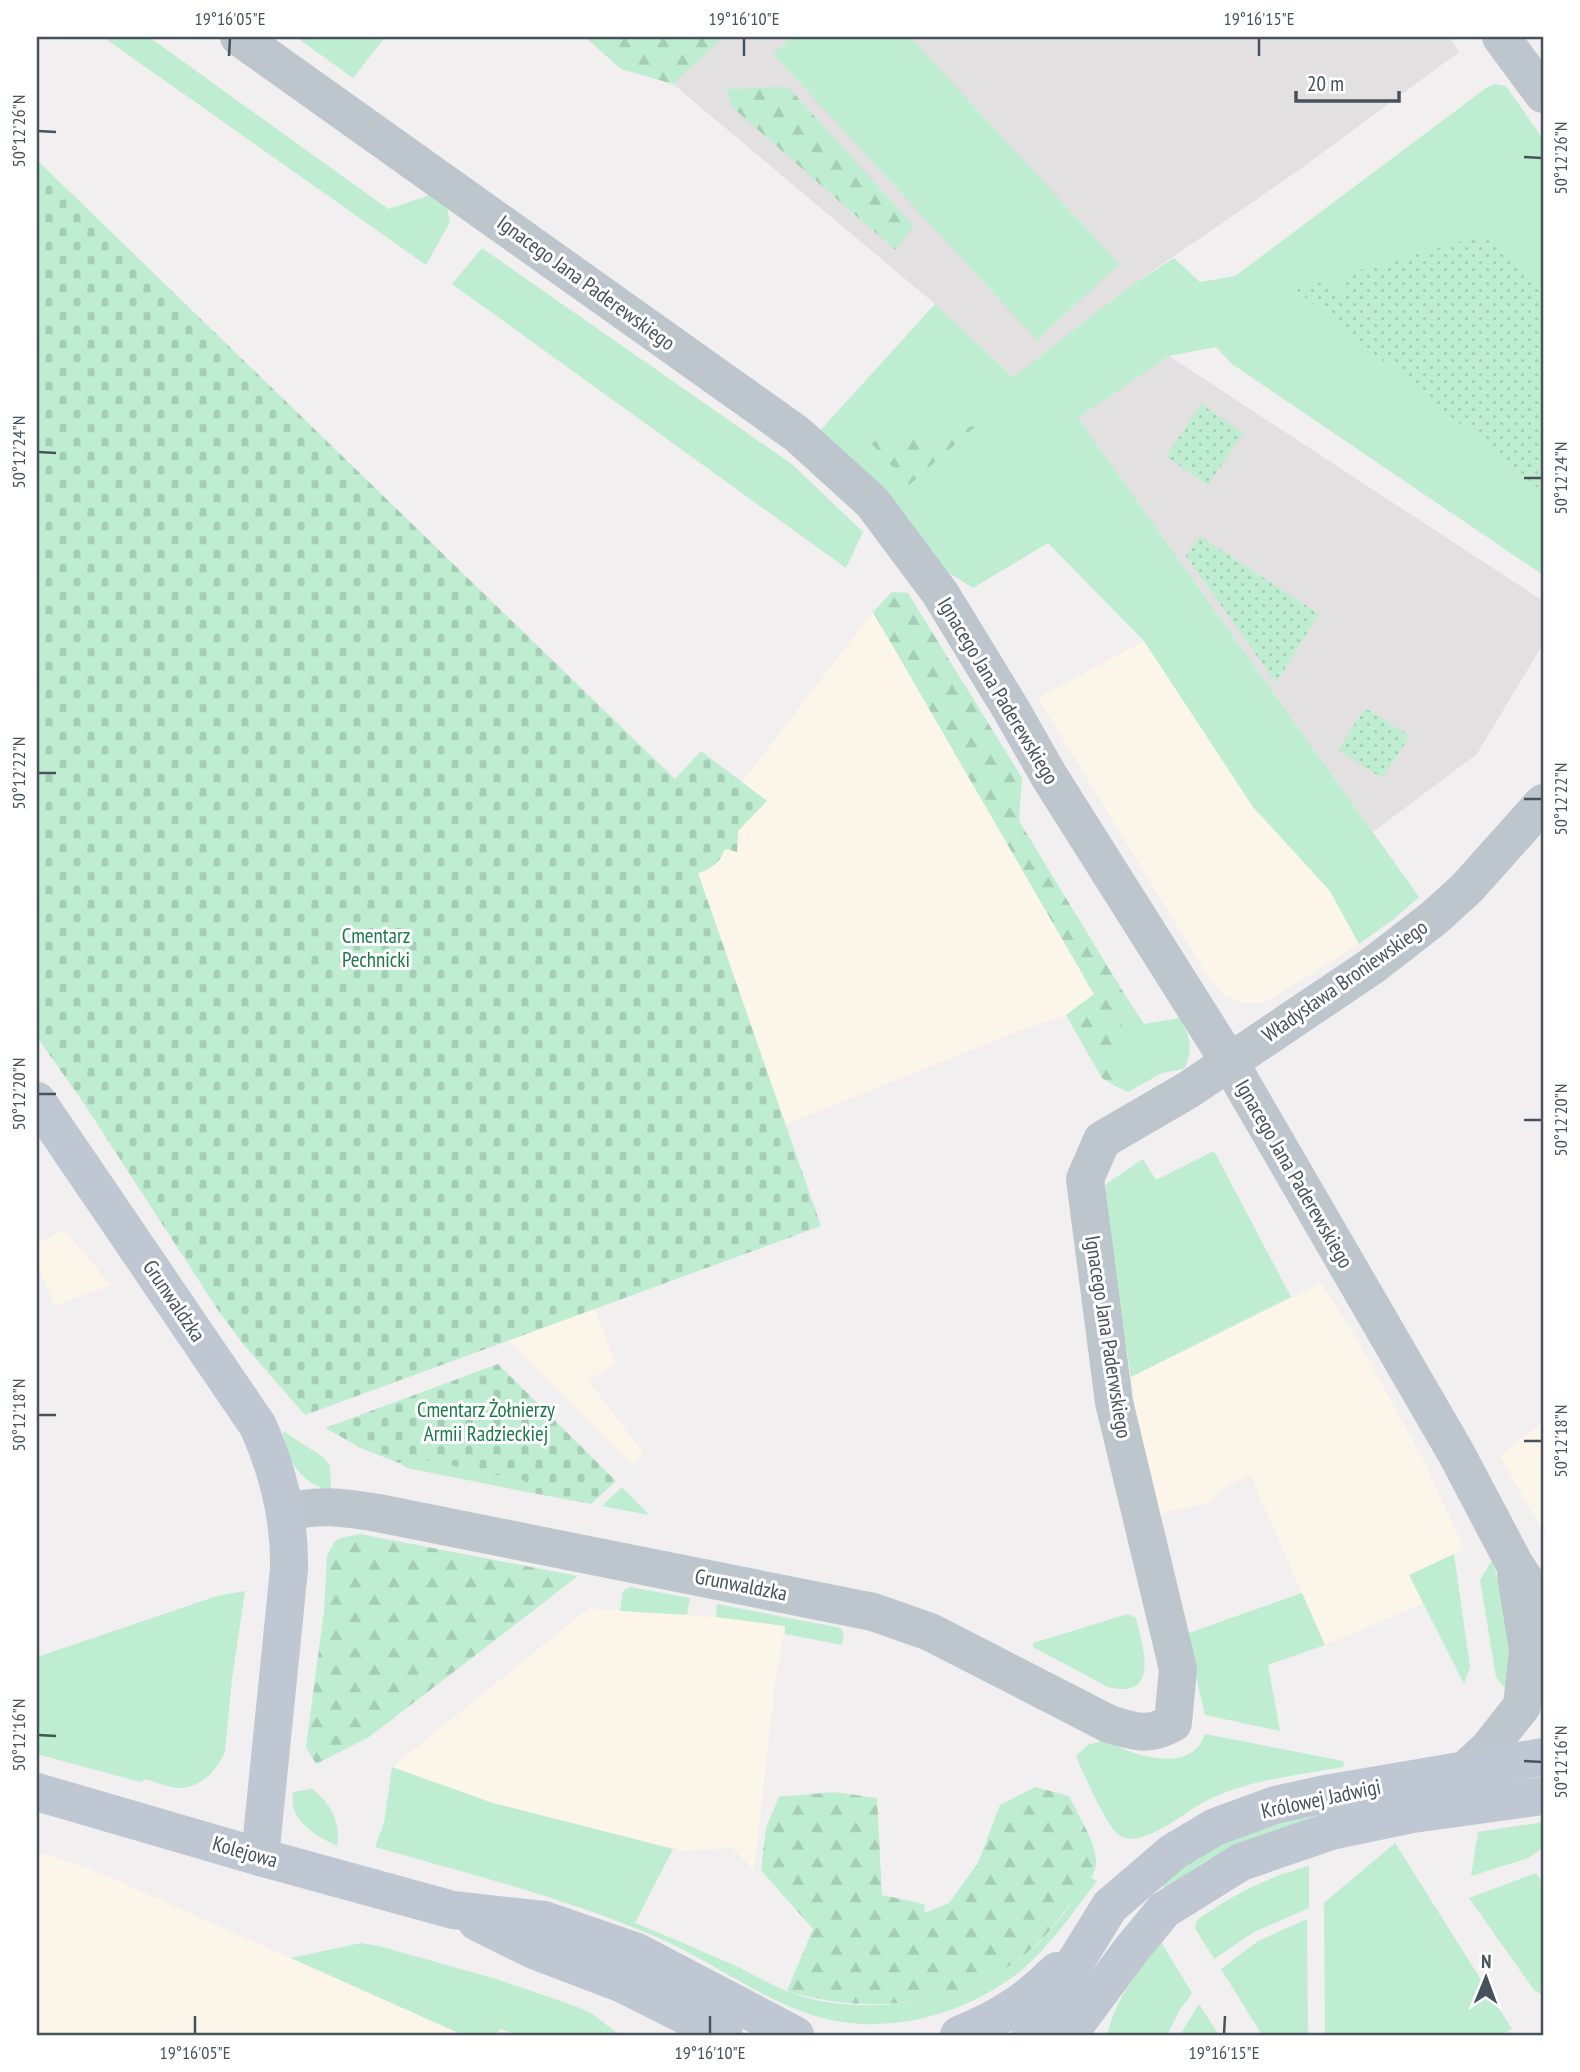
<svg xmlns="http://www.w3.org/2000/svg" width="1580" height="2072" viewBox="0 0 1580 2072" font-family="'PT Sans Narrow',sans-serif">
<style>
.commercial{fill:#fbf6e9}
.education{fill:#e2e0e1}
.grass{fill:#bfedd1}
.forest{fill:url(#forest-firs)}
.cemetery{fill:url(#cemetery-stones)}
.park{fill:url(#park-dots)}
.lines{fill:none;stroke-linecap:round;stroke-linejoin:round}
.street{stroke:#bec6cd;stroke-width:38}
.secondary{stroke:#bec7d2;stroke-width:38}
.ticks{fill:none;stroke:#48525c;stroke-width:2.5}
.labels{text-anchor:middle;stroke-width:6;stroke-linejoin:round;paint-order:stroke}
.street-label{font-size:21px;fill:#48525c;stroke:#fff}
.park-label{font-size:21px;fill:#1b7a4a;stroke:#fff}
.neatline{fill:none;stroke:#48525c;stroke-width:2.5}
.ticks-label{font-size:18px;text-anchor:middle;fill:#48525c}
</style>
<defs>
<pattern id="forest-firs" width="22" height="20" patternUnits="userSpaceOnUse" patternTransform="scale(1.75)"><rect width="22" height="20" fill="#bfedd1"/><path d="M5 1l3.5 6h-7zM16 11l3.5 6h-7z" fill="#a6cdb6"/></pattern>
<pattern id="cemetery-stones" width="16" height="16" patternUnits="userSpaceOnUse" patternTransform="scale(1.75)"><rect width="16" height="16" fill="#bfedd1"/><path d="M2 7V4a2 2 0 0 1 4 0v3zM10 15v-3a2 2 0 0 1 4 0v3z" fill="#a6cdb6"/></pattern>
<pattern id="park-dots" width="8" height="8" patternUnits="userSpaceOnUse" patternTransform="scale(1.75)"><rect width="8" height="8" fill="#bfedd1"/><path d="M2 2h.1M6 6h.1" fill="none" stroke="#a6cdb6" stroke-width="1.8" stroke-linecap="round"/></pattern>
</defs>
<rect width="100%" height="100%" fill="#f1efef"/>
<!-- commercial -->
<g class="commercial">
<path d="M873,612l46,76 175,307 -28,20 -50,17 -231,93 -88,-252 5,-1 23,-23 12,3 2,-11 -2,-10 30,-29 -25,-20z"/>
<path d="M1144,641l109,166 77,84 29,53 -87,54 -12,5h-17l-19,-8 -17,-20 -169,-277z"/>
<path d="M64,1230l47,55 -56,21 -18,-40v-22z"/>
<path d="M1321,1283l36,56 66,120 42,91 -11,4 -30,49 -99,42 -75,-170 -29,14 -11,13 -51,12 -22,-90 -6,-47z"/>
<path d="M594,1308l22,56 -28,16 56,74 -12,10 -123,-123z"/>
<path d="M1543,1422v110l-43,-76z"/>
<path d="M589,1608l127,9 69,9 -10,59 -21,185 -22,-22 -49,3 -190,-48 -101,-36z"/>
<path d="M37,1852l54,17 371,166h-425z"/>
</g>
<!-- education -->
<g class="education">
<path d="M724,37h725l10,15 -167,123 -163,112 -116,90 -78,-73 -262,-220z"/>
<path d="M1169,356l374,245v43l-66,110 -104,78 -295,-414z"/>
</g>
<!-- grass -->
<g class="grass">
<path d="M103,37h46l239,172 45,-15 13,11 4,17 -24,43z"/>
<path d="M296,37h89l-32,41z"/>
<path d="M792,37h118l209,227 -82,76 -264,-286z"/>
<path d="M1495,84l11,2 37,53v436l-311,-211 -16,-17 -47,9 -91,62 341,479 -25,22 -35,25 -29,-53 -77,-84 -109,-166 -96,-98 -75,45 -40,-25 -125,-119 127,-140 78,73 116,-90 45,-29 26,24 35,-6 251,-188z"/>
<path d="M482,248l311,217 70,67 -17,36 -394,-284z"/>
<path d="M1125,995l19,29 36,-6c10,20 14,30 4,51l-22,4 -34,19 -13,-6z"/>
<path d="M1214,1151l77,146 -160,80 -26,-170 1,-23 37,-25 13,21z"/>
<path d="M283,1431l40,26 7,9 1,24c-30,-5 -45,-31 -48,-59z"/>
<path d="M410,1457l116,24 6,12 -125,-25 -8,-5z"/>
<path d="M622,1487l27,28 -47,-9z"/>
<path d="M1454,1554l16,113 -6,17 -55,-109z"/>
<path d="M1491,1562h2l16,64 -1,66 -12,-15 -16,-97z"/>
<path d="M630,1587l60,11 -3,17 -67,-4 3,-20z"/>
<path d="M245,1591l-13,88 -7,73c-8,18 -24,36 -46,36 -10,0 -23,-6 -33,-9l-6,3 -103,-28v-97l180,-61z"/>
<path d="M1302,1593l23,52 -57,20 12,66 -75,-16 -19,-81z"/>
<path d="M717,1604l124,24 3,7 -2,10 -57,-11v-8l-69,-9z"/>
<path d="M1128,1614l8,4c7,29 25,82 -28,69l-75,-40v-4z"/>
<path d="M1205,1734l138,27 1,6c-47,8 -97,13 -140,35 -20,10 -63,49 -85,33 -13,-9 -36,-63 -43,-79l12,-11 19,-6c15,14 61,26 80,16 9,-4 15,-12 18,-21z"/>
<path d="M392,1767l101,36 180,46 -38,74c35,14 69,29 103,44 16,8 32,17 48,24 79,31 195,10 255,-50 18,-19 33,-42 50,-63l6,3c-23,30 -46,64 -75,89 -64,51 -152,71 -229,38 -47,-20 -89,-50 -136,-71 -91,-39 -187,-63 -282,-90l9,-24z"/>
<path d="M312,1789c19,15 29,33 25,57 -22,-11 -49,-25 -44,-54z"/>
<path d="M1337,1809l-106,39 -24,12 -42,29 -6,-6 33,-23 59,-30z"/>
<path d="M1543,1822v26l-15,10 -57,18 7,-44z"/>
<path d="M1395,1843l117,186 -10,6h-177l-1,-132z"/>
<path d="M1309,1866v42l-55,24 -40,27 -19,-31 2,-8c35,-25 70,-43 112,-54z"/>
<path d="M1536,1873l7,11v111l-9,-5 -65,-92z"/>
<path d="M1307,1919l1,116h-46l-41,-66 37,-28z"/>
<path d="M1161,1942l31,51 -13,18 -12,24h-60c9,-36 30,-64 54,-93z"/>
<path d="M361,1943l18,3 117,33 79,27 16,7 29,22h-104l-15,-6 -6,6h-32l-172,-77z"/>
<path d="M1199,2004l20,31h-39z"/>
</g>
<!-- forest -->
<g class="forest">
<path d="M585,37h139l-51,47 -52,-15z"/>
<path d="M788,87l126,139 -19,24 -163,-143 -6,-18z"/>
<path d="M976,426l-67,59 -39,-43z"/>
<path d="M892,592l16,1 114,185 -3,43 106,174 -10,91 -13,-8 -36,-63 28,-21 -221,-382z"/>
<path d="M360,1534l218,42 -209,161 -53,27 -10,-17 18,-136 3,-55 8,-15 5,-3z"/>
<path d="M1035,1787l34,9c8,17 26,45 27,63 2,18 -19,37 -29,49 -9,11 -17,24 -27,33 -65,65 -169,76 -253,50l26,-62 -52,-59 5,-42 13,-31 55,-5 43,6 5,97 42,9 1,9 24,-10 29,-40 22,-58z"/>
</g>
<!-- cemetery -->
<g class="cemetery">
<path d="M37,160l638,619 26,-28 66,50 -29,30 -1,21 -12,-3c-5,14 -14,20 -27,24l123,353 -516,189 -61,-70 -26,-35 -135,-208 -46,-65z"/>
<path d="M498,1364l118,117 -25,23 -59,-11 -7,-12 -115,-24 -11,6 -36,-14 -38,-21z"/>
</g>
<!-- park -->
<g class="park">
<path d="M1491,233l52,59v200l-248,-203 24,-7 21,17 6,-25z"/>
<path d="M1201,404l42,29 -35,52 -42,-29z"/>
<path d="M1200,536l119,78 -43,69 -90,-127z"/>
<path d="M1365,708l45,28 -28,42 -44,-28z"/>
</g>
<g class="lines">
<!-- street -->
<g class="street">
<path d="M239,37l558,397 75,68 68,91 72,118 37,65 181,287 226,390 58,110 29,45"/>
<path d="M1501,37l42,57"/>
<path d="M286,1513c32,-10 60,-5 92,0l495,99 57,20 179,92c27,8 38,13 64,-1l5,-54 -64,-267 -29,-223 17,-39 86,-50 184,-124 62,-48 33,-30 76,-85"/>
<path d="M1464,1771l24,-22 34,-43 6,-56 -12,-75"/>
</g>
<!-- secondary -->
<g class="secondary">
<path d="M37,1101l221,325c21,47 32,92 31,143l-29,288"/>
<path d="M37,1792l223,65 193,53 91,10 93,32 158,83"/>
<path d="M477,1922l59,29 87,33 101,51"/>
<path d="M959,2035c40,-16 68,-34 98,-64"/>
<path d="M1030,2035l80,-129 63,-54 42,-25 60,-22 50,-11 218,-37"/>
<path d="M1068,2035l63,-85 33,-40 77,-48 90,-31 82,-17 130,-18"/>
</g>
</g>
<!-- ticks -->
<path class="ticks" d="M229,56l1,-18M744,56v-18M1259,56v-18M38,131l18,1M1524,157l18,1M38,452l18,1M1524,478h18M38,773h18M1524,799h18M38,1094h18M1524,1120h18M38,1415h18M1524,1441h18M38,1735l18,1M1524,1761l18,1M195,2034v-18M710,2034v-18M1224,2034l1,-18"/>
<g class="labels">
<!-- street labels -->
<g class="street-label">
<text transform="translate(586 283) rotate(36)" y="7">Ignacego Jana Paderewskiego</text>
<text transform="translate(998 691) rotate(59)" y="7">Ignacego Jana Paderewskiego</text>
<text transform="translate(1345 981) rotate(-35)" y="7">Władysława Broniewskiego</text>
<text transform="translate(1294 1174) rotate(60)" y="7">Ignacego Jana Paderewskiego</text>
<text transform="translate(174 1301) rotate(56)" y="7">Grunwaldzka</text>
<text transform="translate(1108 1337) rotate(81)" y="7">Ignacego Jana Paderwskiego</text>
<text transform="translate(741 1585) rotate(11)" y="7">Grunwaldzka</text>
<text transform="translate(1321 1799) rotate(-12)" y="7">Królowej Jadwigi</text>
<text transform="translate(245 1852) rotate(16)" y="7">Kolejowa</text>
</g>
<!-- park labels -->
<g class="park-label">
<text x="376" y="943">Cmentarz<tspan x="376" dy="24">Pechnicki</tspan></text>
<text x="486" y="1417">Cmentarz Żołnierzy<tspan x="486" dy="24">Armii Radzieckiej</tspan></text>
</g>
</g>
<!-- border -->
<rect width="1580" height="2072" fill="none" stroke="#ffffff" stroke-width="77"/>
<!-- north arrow -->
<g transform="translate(1486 1978) rotate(1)" stroke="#ffffff" stroke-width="5" paint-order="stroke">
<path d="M0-5L12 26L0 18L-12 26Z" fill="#48525c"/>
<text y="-10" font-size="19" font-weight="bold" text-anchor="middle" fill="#48525c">N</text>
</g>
<!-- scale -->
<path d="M1296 91v10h103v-10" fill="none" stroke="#48525c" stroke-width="3.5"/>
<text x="1307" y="91" font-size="21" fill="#48525c" stroke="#ffffff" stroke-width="5" paint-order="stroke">20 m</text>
<rect x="38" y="38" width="1504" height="1996" class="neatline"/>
<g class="ticks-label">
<text x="230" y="25">19°16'05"E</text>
<text x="744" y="25">19°16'10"E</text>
<text x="1259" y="25">19°16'15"E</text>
<text transform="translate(19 131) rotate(-90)" y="6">50°12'26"N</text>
<text transform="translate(1561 158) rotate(-90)" y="6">50°12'26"N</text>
<text transform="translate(19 452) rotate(-90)" y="6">50°12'24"N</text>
<text transform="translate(1561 478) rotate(-90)" y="6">50°12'24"N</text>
<text transform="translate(19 773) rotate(-90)" y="6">50°12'22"N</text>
<text transform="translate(1561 799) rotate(-90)" y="6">50°12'22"N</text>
<text transform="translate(19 1094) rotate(-90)" y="6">50°12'20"N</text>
<text transform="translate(1561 1120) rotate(-90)" y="6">50°12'20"N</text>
<text transform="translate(19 1415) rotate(-90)" y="6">50°12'18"N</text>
<text transform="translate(1561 1441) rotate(-90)" y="6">50°12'18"N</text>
<text transform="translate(19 1735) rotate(-90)" y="6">50°12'16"N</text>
<text transform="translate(1561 1762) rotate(-90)" y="6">50°12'16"N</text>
<text x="195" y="2059">19°16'05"E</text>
<text x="710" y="2059">19°16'10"E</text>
<text x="1224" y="2059">19°16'15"E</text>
</g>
</svg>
